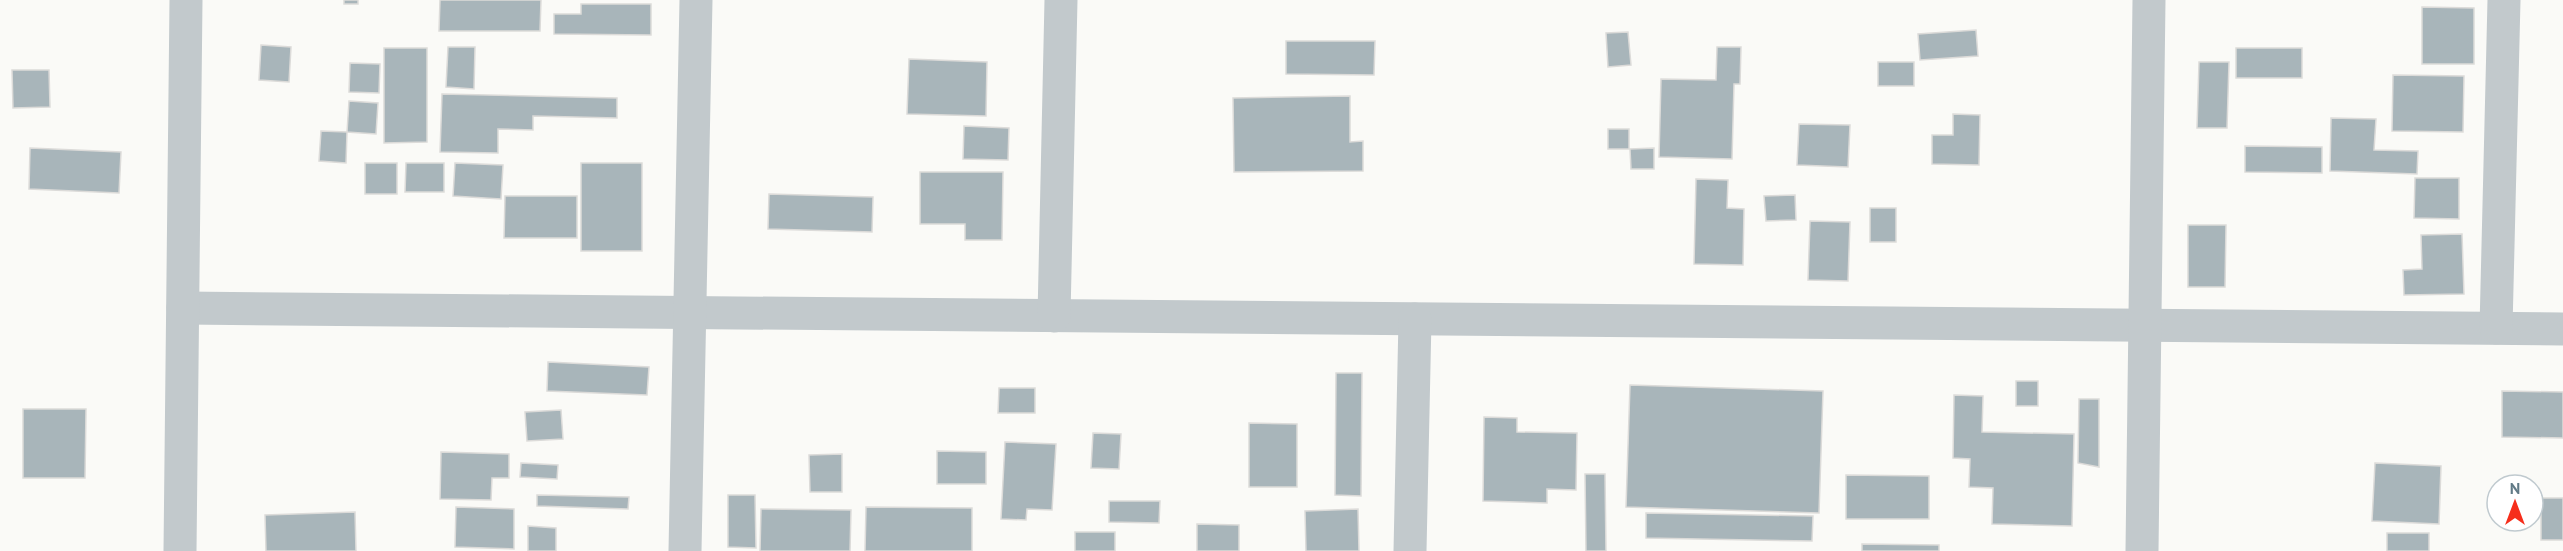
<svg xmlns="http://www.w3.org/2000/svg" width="2563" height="551" viewBox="0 0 2563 551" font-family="'PT Sans',sans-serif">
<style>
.building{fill:#a8b5ba;stroke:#dcdbd9;stroke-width:1.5}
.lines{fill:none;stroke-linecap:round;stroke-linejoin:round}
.minor{stroke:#c2c9cc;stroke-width:33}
</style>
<rect width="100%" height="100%" fill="#fafaf7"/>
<!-- building -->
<g class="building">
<rect x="344" y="0" width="14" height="4"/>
<path d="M440,0h101l-1,31h-101z"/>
<path d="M581,4h70v31l-97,-1v-20h27z"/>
<path d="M2422,7l52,1v56h-52z"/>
<path d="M1976,30l2,26 -58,4 -2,-26z"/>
<path d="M1628,32l3,33 -23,2 -2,-34z"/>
<path d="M1286,41h89l-1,34 -88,-1z"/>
<path d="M261,45l30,2 -2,35 -30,-2z"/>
<path d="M448,47h27l-1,42 -28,-2z"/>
<path d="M1717,47h24l-1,37h-6l-2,75 -73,-2 2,-78 55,1z"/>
<path d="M384,48h43v94l-43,1z"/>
<rect x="2236" y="48" width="66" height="30"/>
<path d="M909,59l78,3 -1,54 -79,-2z"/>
<rect x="1878" y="62" width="36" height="24"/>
<path d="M2199,62h30l-2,66h-30z"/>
<path d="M350,63l30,1 -1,29 -30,-1z"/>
<path d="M12,70h37l1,37 -37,1z"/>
<path d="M2393,75l71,1 -1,56 -71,-1z"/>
<path d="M442,94l175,4v20l-84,-2v14l-35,-1v24l-58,-1z"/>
<path d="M1350,96v46l13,-1v30l-129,1 -1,-74z"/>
<path d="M349,101l29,2 -2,31 -29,-2z"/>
<path d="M1953,114l27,1 -1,50 -47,-1v-29h21z"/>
<path d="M2331,118l45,1 -2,31 44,1 -1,23 -87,-3z"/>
<path d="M1799,124l51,1 -2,42 -51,-2z"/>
<path d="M964,126l45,2 -1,32 -45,-1z"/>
<rect x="1608" y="129" width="21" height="20"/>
<path d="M321,131l26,1 -1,31 -27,-2z"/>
<path d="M2245,146l77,1v26l-77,-1z"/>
<path d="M30,148l91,4 -2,41 -90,-4z"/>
<path d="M1654,148v21h-23l-1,-20z"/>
<rect x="365" y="163" width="32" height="31"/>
<path d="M406,163h38v29h-39z"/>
<path d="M455,163l48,2 -2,34 -48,-3z"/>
<rect x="581" y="163" width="61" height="88"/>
<path d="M920,172h83l-1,68h-37v-16h-45z"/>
<path d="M2415,178h44v41l-45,-1z"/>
<path d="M1696,179l32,1 -1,28 17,1 -1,56 -49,-1z"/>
<path d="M769,194l104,3 -1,35 -104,-3z"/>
<path d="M1795,195l1,25 -30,1 -2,-25z"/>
<path d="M505,196h72v42h-73z"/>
<rect x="1870" y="208" width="26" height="34"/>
<path d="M1810,221l40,1 -2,59 -40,-1z"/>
<path d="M2188,225h38l-1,62h-37z"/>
<path d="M2462,234l2,60 -60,1 -1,-25 19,-1 -1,-34z"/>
<path d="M548,362l101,5 -2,28 -100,-4z"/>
<path d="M1336,373h26l-1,123 -26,-1z"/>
<rect x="2016" y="381" width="22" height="25"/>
<path d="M1630,385l193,6 -4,122 -193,-6z"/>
<path d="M999,388h36v25h-37z"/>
<path d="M2502,391l61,1v46l-61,-1z"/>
<path d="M1954,395l29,1 -1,36 92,2 -2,92 -80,-2 1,-36 -24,-1 1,-28 -17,-1z"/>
<path d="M2079,399h20v68l-21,-4z"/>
<path d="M23,409h63l-1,69h-62z"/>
<path d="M561,410l2,29 -36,2 -2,-29z"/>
<path d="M1484,417l33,1v14l60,1 -1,57 -29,-1v14l-64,-2z"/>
<path d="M1249,423l48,1v63h-48z"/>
<path d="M1093,433l28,1 -2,35 -28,-1z"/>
<path d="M1005,442l51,2 -4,66 -25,-1 -1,11 -25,-1z"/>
<path d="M937,451l49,1v32h-49z"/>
<path d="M441,452l68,2v24h-17l-1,22 -51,-1z"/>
<path d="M842,454v38h-32l-1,-37z"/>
<path d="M521,463l37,2 -1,14 -37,-2z"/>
<path d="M2375,463l66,3 -2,58 -67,-3z"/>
<path d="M1585,474h20l1,77h-20z"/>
<path d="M1846,475l83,1v43h-83z"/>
<path d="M537,495l92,2 -1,12 -91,-3z"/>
<path d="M728,495h27l1,53 -28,-1z"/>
<rect x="2541" y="498" width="22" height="42"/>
<path d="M1109,501h51l-1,22 -50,-1z"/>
<path d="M456,507l58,2v40l-59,-2z"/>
<path d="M866,507l106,1v43h-107z"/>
<path d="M761,509l90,1 -1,41h-90z"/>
<path d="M1358,509l1,42h-53l-1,-40z"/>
<path d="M355,512l1,39h-90l-1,-36z"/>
<path d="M1646,513l167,3 -1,25 -166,-3z"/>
<path d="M1197,524l42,1v26h-42z"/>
<path d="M528,526l28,2v23h-28z"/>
<rect x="1075" y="532" width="40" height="19"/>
<rect x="2387" y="533" width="42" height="18"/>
<path d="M1862,544l77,1v6h-77z"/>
</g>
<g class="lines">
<!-- minor -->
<g class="minor">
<path d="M183,308l2380,21"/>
<path d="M1054,316l7,-316"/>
<path d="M2496,328l8,-328"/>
<path d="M180,551l6,-551"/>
<path d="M685,551l11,-551"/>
<path d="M1410,551l5,-232"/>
<path d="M2142,551l7,-551"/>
</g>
</g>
<!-- north arrow -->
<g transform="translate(2515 503)"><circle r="28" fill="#ffffff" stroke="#c0cacf" stroke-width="1.5"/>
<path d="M0-4.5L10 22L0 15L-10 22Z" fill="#f62e1b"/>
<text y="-9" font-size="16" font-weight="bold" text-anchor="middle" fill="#617a86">N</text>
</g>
</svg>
